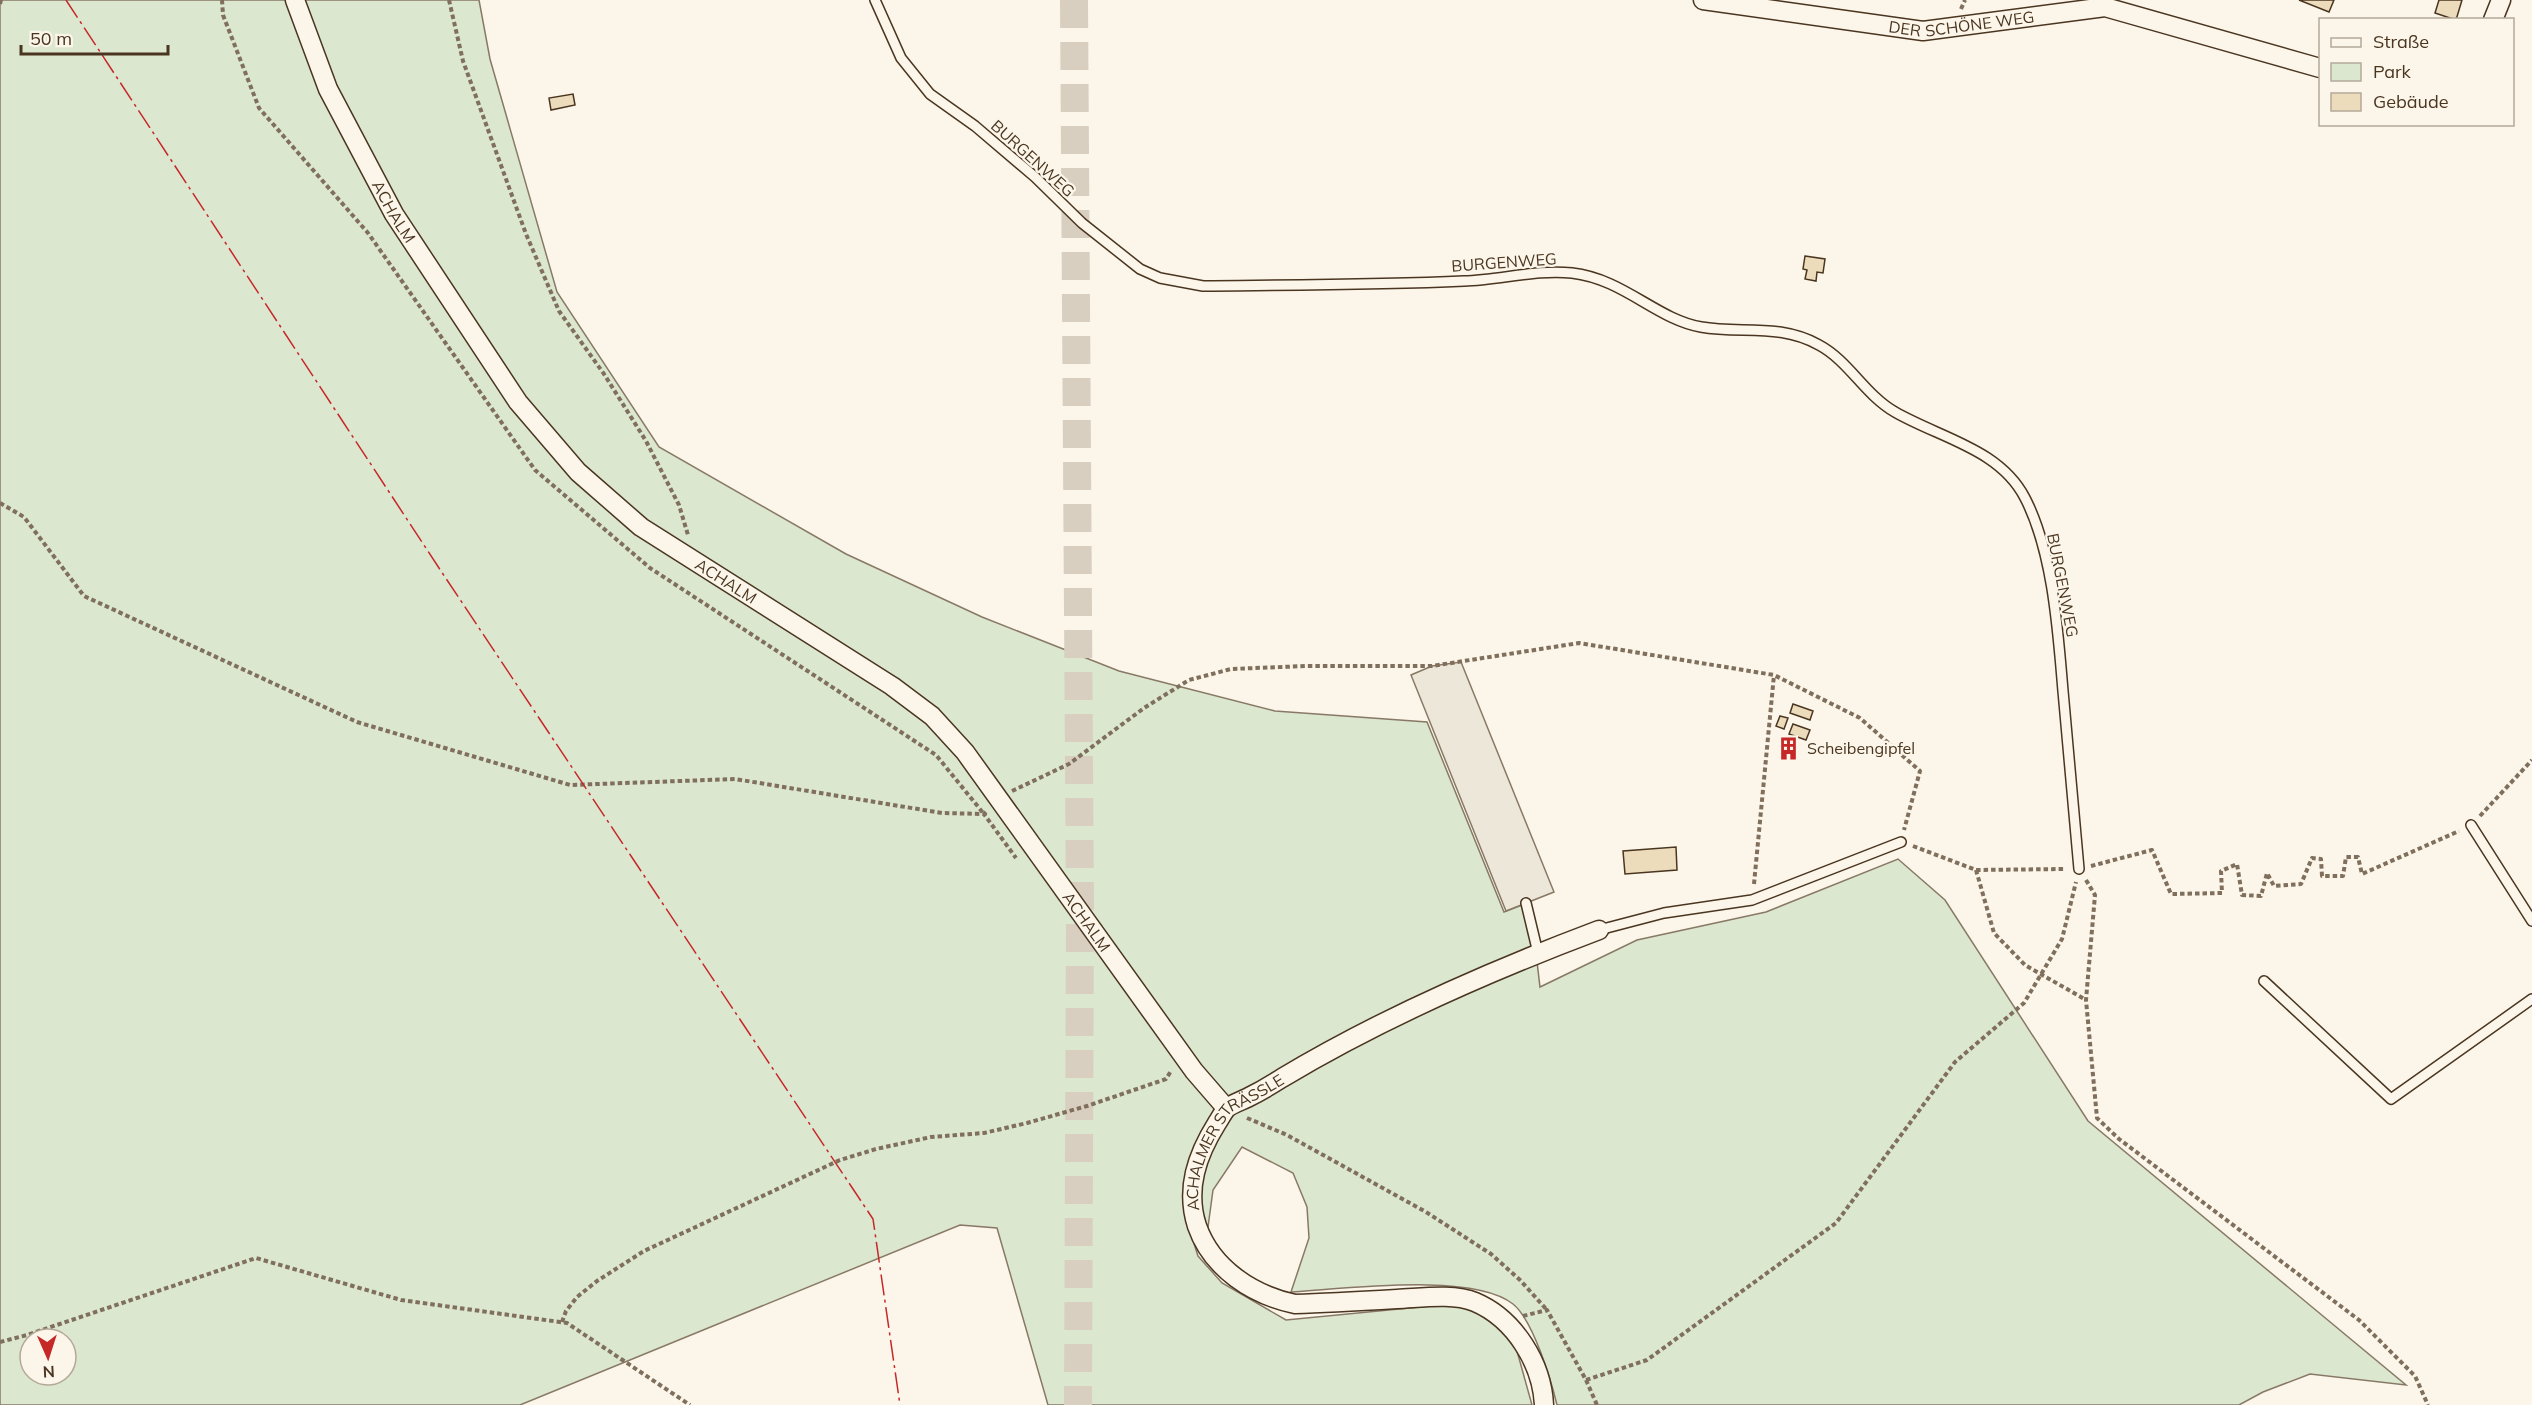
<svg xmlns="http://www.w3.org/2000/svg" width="2532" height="1405" viewBox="0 0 2532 1405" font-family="Mulish,sans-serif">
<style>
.green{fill:#dce7d0;stroke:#887966;stroke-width:1.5;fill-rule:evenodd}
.parking{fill:#ede7d9;stroke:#887966;stroke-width:1.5}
.building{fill:#ecdcbc;stroke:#4a3520;stroke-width:1.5}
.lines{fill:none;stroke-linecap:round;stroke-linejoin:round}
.primary-tunnel{stroke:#d8cfc1;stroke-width:28;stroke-dasharray:28 14;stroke-linecap:butt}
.service-casing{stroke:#4a3520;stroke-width:12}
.minor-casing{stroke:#4a3520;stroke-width:21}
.path{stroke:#7f6f5c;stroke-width:4;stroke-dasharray:4.5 3;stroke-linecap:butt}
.service{stroke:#fbf6e9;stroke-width:9}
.minor{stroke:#fbf6e9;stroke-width:18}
.power{stroke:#c62828;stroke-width:1.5;stroke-dasharray:21 4.5 3 4.5;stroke-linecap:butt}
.labels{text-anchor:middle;stroke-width:4.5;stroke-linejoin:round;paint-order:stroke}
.street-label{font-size:16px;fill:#4a3520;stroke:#fbf6e9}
.poi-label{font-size:16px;fill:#4a3520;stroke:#fbf6e9;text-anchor:start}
</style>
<rect width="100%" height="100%" fill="#fbf6e9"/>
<!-- green -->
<path class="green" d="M0,0h479l11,59 67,233 102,155 187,107 136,63 137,54 156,40 152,11 77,190 26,-10 10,85 97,-47 129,-28 132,-53 47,41 143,221 318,264 -96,-11 -47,18 -24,13h-682c-6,-25 -24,-85 -44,-101 -40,-32 -169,-15 -222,-12l18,-54 -2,-31 -14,-34 -51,-26 -29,43 -5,37 -19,1 9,28 24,27 64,37 144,-14h42l27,18 18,27 15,54h-484l-51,-177 -37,-3 -440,180h-520zM30,1339h36v36h-36z"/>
<!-- parking -->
<path class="parking" d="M1461,662l93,230 -48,19 -95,-236 21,-9z"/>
<!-- building -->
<g class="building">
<path d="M2299,0h35l-5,12z"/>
<path d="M2439,0h23l-6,20 -21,-7z"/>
<path d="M573,94l2,11 -24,5 -2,-12z"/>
<path d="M1805,256l20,3 -2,14 -6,-1 -1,9 -11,-2 2,-9 -4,-1z"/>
<path d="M1793,704l20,7 -3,9 -20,-7z"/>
<path d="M1780,716l8,2 -4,11 -8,-3z"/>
<path d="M1793,724l17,6 -4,10 -17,-6z"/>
<path d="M1676,847l1,23 -52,4 -2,-23z"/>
</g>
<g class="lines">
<!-- primary-tunnel -->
<path class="primary-tunnel" d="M1074,0l6,915 -2,490"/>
<defs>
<g id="service">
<path d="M875,0l26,58 29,36 45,32 60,51 47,46 58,46 20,9 43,8c87,-1 174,-1 261,-5 36,-1 73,-12 108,-8 52,6 84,46 129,54 40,7 79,-4 118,18 30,16 46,50 76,67 45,26 105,37 130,86 28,54 33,134 38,193 5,60 11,119 16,178"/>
<path d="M2471,825l61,96"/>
<path d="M1526,903l12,50"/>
<path d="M1599,930l65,-17 88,-13 149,-58"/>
<path d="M2264,981l127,118 141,-100"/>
</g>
<g id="minor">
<path id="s1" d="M295,0l33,89 66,125 124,188 60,70 63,55 251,159 40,30 33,36 229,319 32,37"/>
<path id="s2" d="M1703,0l220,31 182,-24 215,61"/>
<path d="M2493,20l8,-20"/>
<path id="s3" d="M1544,1405c-2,-41 -29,-86 -69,-103 -22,-9 -54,-4 -78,-3 -34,2 -68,4 -102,5 -42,-9 -83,-35 -98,-78 -12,-37 0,-71 20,-103 3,-4 6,-11 10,-15 5,-4 14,-7 20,-10 12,-6 24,-13 35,-20 100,-60 208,-107 317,-148"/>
</g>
</defs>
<!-- service casing -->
<use href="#service" class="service-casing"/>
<!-- minor casing -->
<use href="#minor" class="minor-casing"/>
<!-- path -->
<g class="path">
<path d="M222,0l1,15 36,93 109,125 167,237 115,98 286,187 48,59 2,-2"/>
<path d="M449,0l14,61 63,173 33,77 45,63 42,67 33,64 9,30"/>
<path d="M0,4l1,-4"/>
<path d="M1961,9l4,-9"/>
<path d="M0,503l24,14 60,79 273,126 213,63 165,-6 207,34 42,1 32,44"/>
<path d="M1012,791l57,-27 75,-56 45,-28 42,-11 75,-3h126l147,-23 195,32 86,43 60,53 -16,59"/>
<path d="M2480,816l52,-56"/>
<path d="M1913,846l63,24 90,-1"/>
<path d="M2091,866l61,-16 19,44 51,-1 -1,-22 16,-7 5,31 19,1 6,-23 7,13 27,-2 11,-26 9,1 1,17h21l3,-19h12l4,17 97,-43"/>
<path d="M1976,870l18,63 31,32 61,35"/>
<path d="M2086,880l9,15 -9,105 11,118 22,21 240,181 56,56 13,29"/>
<path d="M1754,884l20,-209"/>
<path d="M1247,1118l40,17 139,77 65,42 29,26 27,30"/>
<path d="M1523,1316l24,-6 39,70 61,-20 189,-137 119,-161 69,-59 38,-64 14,-57"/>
<path d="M562,1322l4,-11 11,-14 20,-16 47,-30 196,-91 36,-11 55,-12 53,-4 43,-10 60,-17 79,-27 5,-8"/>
<path d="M0,1342l27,-7 229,-77 145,42 166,23 123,82"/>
<path d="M1586,1380l11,25"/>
</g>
<!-- service -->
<use href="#service" class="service"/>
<!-- minor -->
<use href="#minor" class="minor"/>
<!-- power -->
<path class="power" d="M66,0l373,568 434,651 27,186"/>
</g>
<!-- icons -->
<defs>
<symbol id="building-bare" viewBox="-9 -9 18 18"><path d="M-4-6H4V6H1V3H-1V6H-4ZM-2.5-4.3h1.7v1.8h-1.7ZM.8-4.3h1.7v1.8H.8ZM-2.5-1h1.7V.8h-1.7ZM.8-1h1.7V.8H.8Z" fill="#c62828" stroke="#fbf6e9" stroke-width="2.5" paint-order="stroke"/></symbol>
</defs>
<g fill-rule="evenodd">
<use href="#building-bare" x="1772" y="732" width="33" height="33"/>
</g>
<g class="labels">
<!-- street labels -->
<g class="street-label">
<text dy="6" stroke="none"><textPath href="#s2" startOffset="261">DER SCHÖNE WEG</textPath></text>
<text transform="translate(1033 158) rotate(42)" y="6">BURGENWEG</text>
<text dy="6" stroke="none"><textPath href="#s1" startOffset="234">ACHALM</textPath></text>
<text transform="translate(1504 262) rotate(-4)" y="6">BURGENWEG</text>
<text dy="6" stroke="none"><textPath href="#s1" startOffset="738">ACHALM</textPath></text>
<text transform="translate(2063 585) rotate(79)" y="6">BURGENWEG</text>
<text dy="6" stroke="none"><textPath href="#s1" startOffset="1242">ACHALM</textPath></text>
<text dy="6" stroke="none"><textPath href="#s3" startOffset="544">ACHALMER STRÄSSLE</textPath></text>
</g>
<!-- poi labels -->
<g class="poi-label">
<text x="1807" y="754">Scheibengipfel</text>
</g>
</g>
<!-- legend -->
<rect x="2319" y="18" width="195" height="108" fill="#fbf6e9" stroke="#b4a999" stroke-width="1.5"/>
<rect x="2331" y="38" width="30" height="9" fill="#fbf6e9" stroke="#b4a999" stroke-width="1.5"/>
<text x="2373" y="48" font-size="18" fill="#4a3520">Straße</text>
<rect x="2331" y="63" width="30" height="18" fill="#dce7d0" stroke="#b4a999" stroke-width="1.5"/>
<text x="2373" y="78" font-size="18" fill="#4a3520">Park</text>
<rect x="2331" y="93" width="30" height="18" fill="#ecdcbc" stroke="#b4a999" stroke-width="1.5"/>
<text x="2373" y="108" font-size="18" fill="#4a3520">Gebäude</text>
<!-- north arrow -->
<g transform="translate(48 1357) rotate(177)"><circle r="28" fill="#fbf6e9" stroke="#b4a999" stroke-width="1.5"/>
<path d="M0-4.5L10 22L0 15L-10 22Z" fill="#c62828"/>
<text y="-9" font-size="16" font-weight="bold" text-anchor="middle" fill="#4a3520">N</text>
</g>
<!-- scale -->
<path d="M21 45v9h147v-9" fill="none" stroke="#4a3520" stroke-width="3"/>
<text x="30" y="45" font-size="18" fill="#4a3520" stroke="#fbf6e9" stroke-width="4.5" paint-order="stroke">50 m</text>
</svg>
